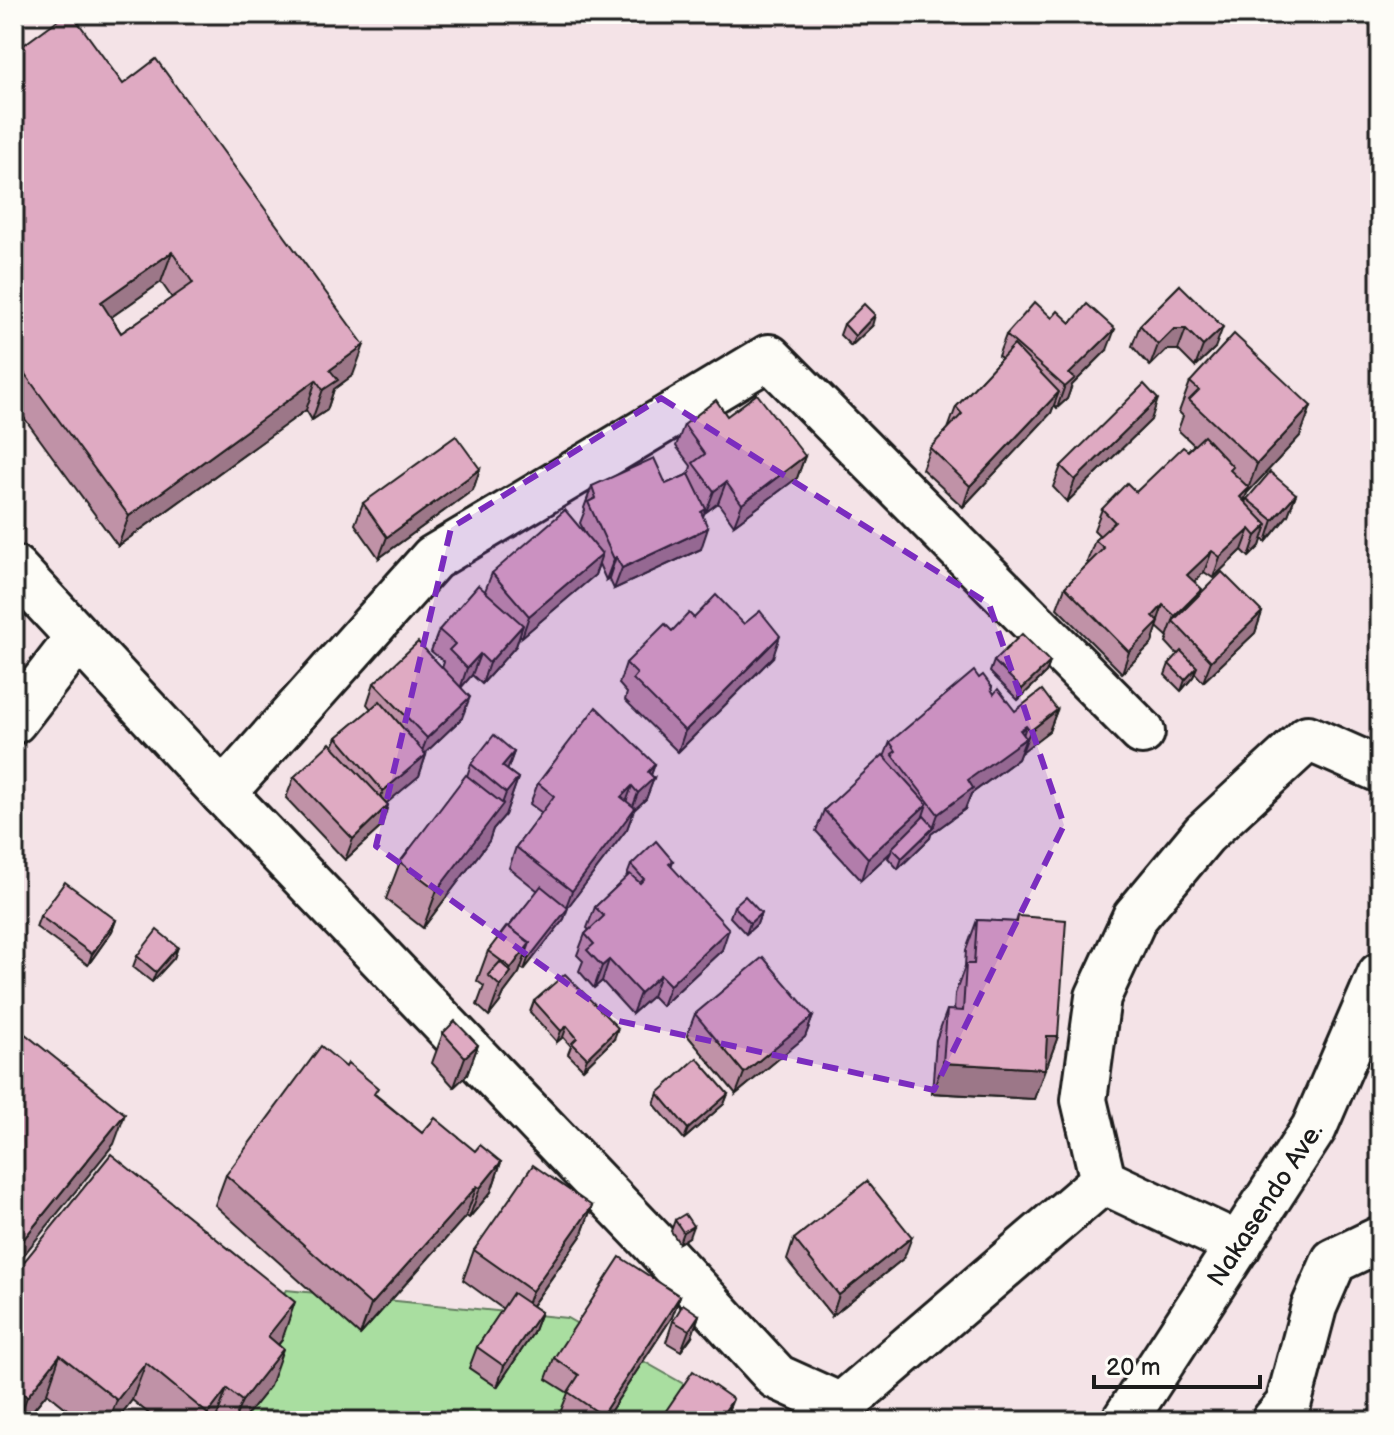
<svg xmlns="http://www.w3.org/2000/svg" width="1394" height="1435" viewBox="0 0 1394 1435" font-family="'Balsamiq Sans',sans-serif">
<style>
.green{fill:#a9dea0;stroke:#627d5e;stroke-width:2}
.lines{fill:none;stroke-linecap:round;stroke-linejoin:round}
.minor-casing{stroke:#1c1c1c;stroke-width:50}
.highway-casing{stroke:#1c1c1c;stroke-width:50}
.minor{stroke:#fdfcf7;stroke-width:44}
.highway{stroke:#fdfcf7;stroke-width:44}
.wall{fill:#c092a7;stroke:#1c1c1c;stroke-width:2;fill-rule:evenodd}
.shaded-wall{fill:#9c7788;stroke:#1c1c1c;stroke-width:2}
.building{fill:#dfaac2;stroke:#1c1c1c;stroke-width:2;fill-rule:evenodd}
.marked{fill:#7b2cbf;fill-opacity:0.2;stroke:#7b2cbf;stroke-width:6;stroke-dasharray:16 10;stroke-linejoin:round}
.labels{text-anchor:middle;stroke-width:8;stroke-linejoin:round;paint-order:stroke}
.street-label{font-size:26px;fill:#1c1c1c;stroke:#fdfcf7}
</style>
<rect width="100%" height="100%" fill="#f4e3e7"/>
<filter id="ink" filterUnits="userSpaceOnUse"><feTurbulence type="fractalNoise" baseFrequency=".0125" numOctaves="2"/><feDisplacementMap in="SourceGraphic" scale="16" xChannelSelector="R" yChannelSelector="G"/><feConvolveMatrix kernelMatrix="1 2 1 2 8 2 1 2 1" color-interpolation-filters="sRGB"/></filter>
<g filter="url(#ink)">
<!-- green -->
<path class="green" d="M286,1290l281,28 182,103h-550z"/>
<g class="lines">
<defs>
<g id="minor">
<path d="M14,568l209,225 429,448 125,136 64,29 262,-225 136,64"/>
<path d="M14,721l64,-83"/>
<path d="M223,793l210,-235 336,-201 373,375"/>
<path d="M1103,1181l-19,-81 14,-103 37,-80 69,-83 104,-96 72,32"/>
<path d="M1274,1421l14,-16 26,-98 20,-46 46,-22"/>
</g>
<g id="highway">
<path id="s1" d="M1124,1421l190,-293 66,-153"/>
</g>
</defs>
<!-- minor casing -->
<use href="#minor" class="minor-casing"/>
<!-- highway casing -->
<use href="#highway" class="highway-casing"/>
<!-- minor -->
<use href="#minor" class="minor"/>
<!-- highway -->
<use href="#highway" class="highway"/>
</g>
<!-- wall -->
<g class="wall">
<path d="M14,52l109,32 230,291 -19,14 -7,21 -15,10 -6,-10 -188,136 -104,-142zM161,282l11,16 -51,35 -10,-16z"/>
<path d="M1180,285l35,63 -20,19 -17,-17h-12l-16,16 -18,-20 8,-21z"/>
<path d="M1052,318l19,5 36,27 -35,35 -5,14 -10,9 -3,-3 -3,8 -88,94 -41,-38 8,-21 18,-19 8,-22 46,-49 -4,-2 8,-21z"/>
<path d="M844,324l28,2 -21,20 -11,-11z"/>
<path d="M1190,382l121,24 -11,30 -53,57 -3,8 1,1 2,-3 49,-5 -8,21 -22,27 -4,-3 -2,7 -11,11 -7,-7 -29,28 -9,-6 -10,10 6,13 62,17 -7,21 -52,49 -8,-9 -2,4 -12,14 -16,-16 4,-11 9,-9 -12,-13 2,-5 -11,-10 -5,16 -30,30 -65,-65 8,-21 24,-24 -2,-1 8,-22 5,-4 -6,-6 8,-21 34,-17 58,-47 -16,-15 5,-14 -4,-4z"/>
<path d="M727,416l78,40 -8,22 -63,47 -16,-22 -12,9 -1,-1 -2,6 -2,32 -87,40 -5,-11 -3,2 -7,-16 -4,11 -73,62 -2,-2 -4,11 -34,38 -10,-9 -11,12 1,31 -37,35 1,2 -7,21 -33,27 2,2 -7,22 -36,33 -59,-62 8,-21 39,-31 4,-9 34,-28 -4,-5 7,-21 68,-15 2,-6 -13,-11 8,-21 46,-39 7,-18 93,-40 -5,-10 5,-13 -1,-2 8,-22 74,-2 23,-10 2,-8 -15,-20 8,-21z"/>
<path d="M1151,420l-84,82 -14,-15 8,-21z"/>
<path d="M480,469l-7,21 -94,68 -24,-34 8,-21z"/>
<path d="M694,618l79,39 -95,95 -53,-52 2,-7 -8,-9 7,-21 46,-32z"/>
<path d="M994,661l56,1 -4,11 -28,27 -28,-28z"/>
<path d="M979,678l13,9 -1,3 3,4 21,17 42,-1 -8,21 -28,20 -3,8 -47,35 -6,15 -34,25 -1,4 -32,31 -10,-11 3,-6 -30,28 -45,-49 8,-21 60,-53 6,-15z"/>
<path d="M514,752l-7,18 11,8 -13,37 -12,14 -4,12 -66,87 -37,-29 14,-37 67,-86 4,-12z"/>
<path d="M655,764l-4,11 3,3 -8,21 -12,11 -7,19 -60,79 -3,11 -40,51 -3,-2 -2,5 -15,20 -4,9 -11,14 -12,-11 7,-19 -7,-5 11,-30 50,-60 -29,-23 7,-21 26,-34 -12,-9 8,-21z"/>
<path d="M673,861l-2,6 51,83 -60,56 -10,-10 -20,18 -30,-33 -8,7 -15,-17 4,-10 -6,-6 8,-21 4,-4 -2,-2 8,-21 31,-29 5,-13z"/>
<path d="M734,906l27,7 -4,11 -11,10 -16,-17z"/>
<path d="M40,916l76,4 -4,11 -24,34 -52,-38z"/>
<path d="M1018,916l40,120 -11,30h-2l-11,33 -102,-6 4,-53 11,-30 7,1 1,-17 10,-28 1,-16 11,-30 39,2z"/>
<path d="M178,947l-4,11 -22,24 -19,-15 4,-11z"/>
<path d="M534,1001l80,38 -31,30 -15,-15 3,-8 -8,-9 -6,5 -27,-30z"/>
<path d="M695,1014l118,2 -8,21 -69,57 -49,-59z"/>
<path d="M443,1033l35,12 -11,30 -13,12 -22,-24z"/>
<path d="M658,1093l70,1 -4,10 -40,35 -30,-35z"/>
<path d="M376,1095l46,38 53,18 26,11 -10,30 -22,26 -3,-2 -106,119 -145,-130 11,-30z"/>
<path d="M592,1206l-11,30 -49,70 9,6 -8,21 -36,54 -28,-19 8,-21 26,-38 -40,-29 11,-30z"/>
<path d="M675,1220l14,17 -10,6 -8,-12z"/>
<path d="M794,1239l110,19 -72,58 -45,-56z"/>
<path d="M14,1274l268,66 -4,5 -8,41 -28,35h-84l-26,-21 -16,21h-34l-35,-28 -23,28h-10z"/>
<path d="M680,1296l-8,21 -68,104h-32l-12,-8 8,-20 -22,-14 8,-21z"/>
<path d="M699,1315l-7,21 -11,15 -15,-9 7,-21z"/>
</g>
<!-- shaded-wall -->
<g class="shaded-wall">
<path d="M172,252l-11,30 -71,50 11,-30z"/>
<path d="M875,315l-3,11 -21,20 4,-10z"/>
<path d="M1223,327l-8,21 -20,19 8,-21z"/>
<path d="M1115,329l-8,21 -35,35 -5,14 -10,9 12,-34z"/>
<path d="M1174,329h12l-8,21h-12l-16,16 8,-21z"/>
<path d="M364,345l-11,30 -19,14 -7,21 -15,10 18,-50z"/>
<path d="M316,380l-10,30 -188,136 11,-30z"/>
<path d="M1059,392l-8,21 -88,94 7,-21z"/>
<path d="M1158,399l-7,21 -84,82 8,-22z"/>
<path d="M1311,406l-11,30 -53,57 -6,16 -1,-12 8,-8 9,-25z"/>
<path d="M805,456l-8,22 -63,47 8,-21z"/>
<path d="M480,469l-7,21 -94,68 8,-21z"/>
<path d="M726,482l-8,21 -12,9 8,-21z"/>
<path d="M1296,494l-8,21 -22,27 7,-22z"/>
<path d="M1267,525l-7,21 -11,11 7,-21z"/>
<path d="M708,528l-7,21 -87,40 8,-21z"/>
<path d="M1250,529l-8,21 -29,28 7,-21z"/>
<path d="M1212,551l-8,21 -24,24 7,-21z"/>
<path d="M602,554l-7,21 -73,62 7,-21z"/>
<path d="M616,557l-7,21 -3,2 8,-21z"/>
<path d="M1202,589l-8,22 -21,10 -6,16 8,-21z"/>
<path d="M1163,605l-7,21 3,-4 -7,21 -30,30 7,-21 24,-36z"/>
<path d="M1262,612l-7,21 -52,49 8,-21z"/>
<path d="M523,625l-7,21 -34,38 7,-21z"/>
<path d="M780,636l-7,21 -95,95 7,-21z"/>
<path d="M480,654l-8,21 -12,14 7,-21z"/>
<path d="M1050,662l-4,11 -28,27 4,-11z"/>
<path d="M1197,667l-4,10 -12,14 4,-11z"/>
<path d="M470,697l-8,21 -43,41 8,-21z"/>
<path d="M1057,710l-8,21 -27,21 8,-21z"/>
<path d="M1026,726l-5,16 5,-4 -8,21 -47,35 -6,15 -34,25 -1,4 -32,31 4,-11 31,-30 5,-14 30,-34z"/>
<path d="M514,752l-13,36 1,-22z"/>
<path d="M426,755l-7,21 -44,37 8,-22z"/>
<path d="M655,764l-7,19 6,-5 -8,21 -12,11 -7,19 -63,83 8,-21 58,-77 8,-21 10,-21z"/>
<path d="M518,778l-13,37 -12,14 -4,12 -66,87 14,-38 65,-86 4,-11z"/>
<path d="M632,786l-8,22 -3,-11z"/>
<path d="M927,804l-7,21 -28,23 -1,4 -30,28 7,-22z"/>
<path d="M388,805l-7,22 -36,33 8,-21z"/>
<path d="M568,908l-4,11 -40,51 4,-11z"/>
<path d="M761,913l-4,11 -11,10 4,-11z"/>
<path d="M116,920l-4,11 -24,34 4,-11z"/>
<path d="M729,929l-7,21 -60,56 8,-21z"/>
<path d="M530,943l-11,30 -15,20 -4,9 -11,14 11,-30 8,-10 3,-8z"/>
<path d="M178,947l-4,11 -22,24 4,-10z"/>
<path d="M609,960l-7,21 -8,7 8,-22z"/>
<path d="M660,975l-8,21 -20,18 8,-21z"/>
<path d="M813,1016l-8,21 -69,57 8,-21z"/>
<path d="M567,1026l-4,11 -6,5 4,-11z"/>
<path d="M618,1028l-4,11 -31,30 4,-11z"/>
<path d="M1047,1036h11l-11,30h-11z"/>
<path d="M478,1045l-11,30 -13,12 11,-30z"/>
<path d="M943,1063l102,6 -11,30 -102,-6z"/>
<path d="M728,1094l-4,10 -40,35 4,-10z"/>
<path d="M125,1114l-11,30 -100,123v-16z"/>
<path d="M501,1162l-10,30 -22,26 11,-30z"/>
<path d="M477,1186l-11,30 -106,119 11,-30z"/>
<path d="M592,1206l-11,30 -60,85 11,-30z"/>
<path d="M693,1226l-4,11 -10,6 4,-11z"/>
<path d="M912,1237l-8,21 -72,58 7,-21z"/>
<path d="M680,1296l-8,21 -68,104h-4l2,-6z"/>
<path d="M295,1302l-13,38 -28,34 14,-38z"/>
<path d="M541,1312l-8,21 -36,54 7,-21z"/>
<path d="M699,1315l-7,21 -11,15 8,-21z"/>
<path d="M283,1349l-13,37 -28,35h-8l8,-20z"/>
<path d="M60,1355l-13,38 -23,28h-6l9,-24z"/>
<path d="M146,1363l-14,37 -16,21h-7l8,-21z"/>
<path d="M227,1389l-12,32h-9l2,-7z"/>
<path d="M733,1399l-9,22h-6z"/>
</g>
<!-- building -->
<g class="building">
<path d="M66,14h6l51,70 33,-25 208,286 -34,25 8,10 -15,10 -7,-10 -187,136 -115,-157v-307zM172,252l21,31 -72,50 -20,-31z"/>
<path d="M1180,285l43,42 -20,19 -17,-17h-12l-16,16 -18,-20z"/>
<path d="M1035,302l17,16 6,-7 13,12 16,-19 28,25 -46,45 6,4 -10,9 -59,-52z"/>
<path d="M864,304l11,11 -20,21 -11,-12z"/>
<path d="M1234,334l77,72 -54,58 -68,-64 10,-10 -9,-8z"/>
<path d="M1014,345l45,47 -89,94 -40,-38 32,-34 -6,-7z"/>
<path d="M1144,384l14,15 -83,81 -14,-14z"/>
<path d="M757,394l48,62 -63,48 -16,-22 -12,9 -21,-28 12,-9 -21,-29 32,-25 11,16z"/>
<path d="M456,436l24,33 -93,68 -24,-34z"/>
<path d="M1204,436l29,31 -3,3 19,18 -9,9 27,28 -11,11 -6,-7 -30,28 -8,-6 -25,24 15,14 -27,27 -12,-11 -10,11 6,6 -30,30 -64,-65 39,-39 -9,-8 20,-18 -13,-13 25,-26 9,9 47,-45 5,4z"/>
<path d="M654,458l12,26 23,-10 17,35 -5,3 7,16 -86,40 -6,-11 -2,2 -26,-57 8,-4 -4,-12z"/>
<path d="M1270,472l26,22 -23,26 -26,-21z"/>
<path d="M565,510l37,44 -73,62 -37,-43z"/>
<path d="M1222,572l40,40 -51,49 -38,-40z"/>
<path d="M478,585l45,40 -34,38 -9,-9 -13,14 -18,-18 6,-6 -16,-14z"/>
<path d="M716,595l28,29 16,-13 20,25 -95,95 -52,-52 4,-5 -11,-11 39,-39 7,7 17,-18 5,5z"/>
<path d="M1022,634l28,28 -28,27 -28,-28z"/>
<path d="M418,642l52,55 -43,41 -53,-55z"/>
<path d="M1181,651l16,16 -12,13 -16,-16z"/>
<path d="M974,671l5,7 4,-3 9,12 -1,2 3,5 4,-5 17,22 27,-21 15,20 -27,21 -4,-5 -6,4 6,8 -58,42 5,8 -35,26 -46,-60 4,-3 -6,-9z"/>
<path d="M380,701l46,54 -43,36 -46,-54z"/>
<path d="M596,707l59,57 -7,8 6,6 -16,15 -6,-7 -11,11 14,11 -63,83 -56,-44 38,-51 -16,-13z"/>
<path d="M494,735l20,17 -12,14 16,12 -12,15 -35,-29z"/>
<path d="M330,743l58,62 -35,34 -59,-62z"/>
<path d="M883,755l44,49 -59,54 -44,-48z"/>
<path d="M466,775l37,29 -66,86 -37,-28z"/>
<path d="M924,816l10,11 -32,31 -10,-10z"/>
<path d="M656,841l17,20 -4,3 60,65 -59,56 -10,-10 -20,18 -31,-33 -7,6 -15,-16 7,-6 -9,-10 19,-18 -9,-9 35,-33 10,9 4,-4 -13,-14z"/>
<path d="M65,882l51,38 -24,34 -52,-38z"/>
<path d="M541,886l27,22 -40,51 -3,-2 5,-14 -21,-16z"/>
<path d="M745,896l16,17 -11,10 -16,-17z"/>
<path d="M1018,916l48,4 -8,116h-11l-2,33 -102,-6 4,-53 16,1 3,-47h8l3,-44 40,2z"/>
<path d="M507,926l23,17 -19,25 -23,-17z"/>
<path d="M157,930l21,17 -22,25 -19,-16z"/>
<path d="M763,957l50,59 -69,57 -49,-59z"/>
<path d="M500,962l11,10 -11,14 -12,-11z"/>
<path d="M565,974l53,54 -31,30 -15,-15 5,-5 -10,-12 -6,5 -27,-30z"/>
<path d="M455,1021l23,24 -13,12 -22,-24z"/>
<path d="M14,1025l111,89 -111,137z"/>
<path d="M321,1046l25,21 2,-4 30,25 -4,6 48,39 13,-15 40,33 5,-6 21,17 -21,26 -3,-2 -106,119 -145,-130z"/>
<path d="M697,1058l31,36 -40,35 -30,-36z"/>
<path d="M111,1154l184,148 -27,34 15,13 -41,52 -15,-12 -19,25 -62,-51 -29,37 -57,-45 -33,42 -13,-11v-112z"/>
<path d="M533,1165l59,41 -60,85 -58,-41z"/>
<path d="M867,1181l45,56 -73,58 -45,-56z"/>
<path d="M685,1214l8,12 -10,6 -8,-12z"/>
<path d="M620,1257l60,39 -78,119 -34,-23 11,-17 -25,-17z"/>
<path d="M513,1293l28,19 -37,54 -27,-19z"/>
<path d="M683,1304l16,11 -10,15 -16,-9z"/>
<path d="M693,1371l40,28 -15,22h-59z"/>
</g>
</g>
<!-- marked area -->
<path class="marked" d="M661,398l328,206 75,221 -130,265 -315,-69 -243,-175 75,-318z"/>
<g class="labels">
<!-- street labels -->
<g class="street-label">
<text dy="9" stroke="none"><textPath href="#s1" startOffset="258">Nakasendo Ave.</textPath></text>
</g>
</g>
<!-- margin -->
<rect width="1394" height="1435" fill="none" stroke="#fdfcf7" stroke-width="48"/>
<rect x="24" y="24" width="1346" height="1387" fill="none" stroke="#1c1c1c" stroke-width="3" filter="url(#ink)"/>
<!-- scale -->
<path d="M1094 1375v12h166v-12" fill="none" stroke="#1c1c1c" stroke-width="4"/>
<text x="1106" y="1375" font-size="24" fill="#1c1c1c" stroke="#fdfcf7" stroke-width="6" paint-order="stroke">20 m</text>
</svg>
